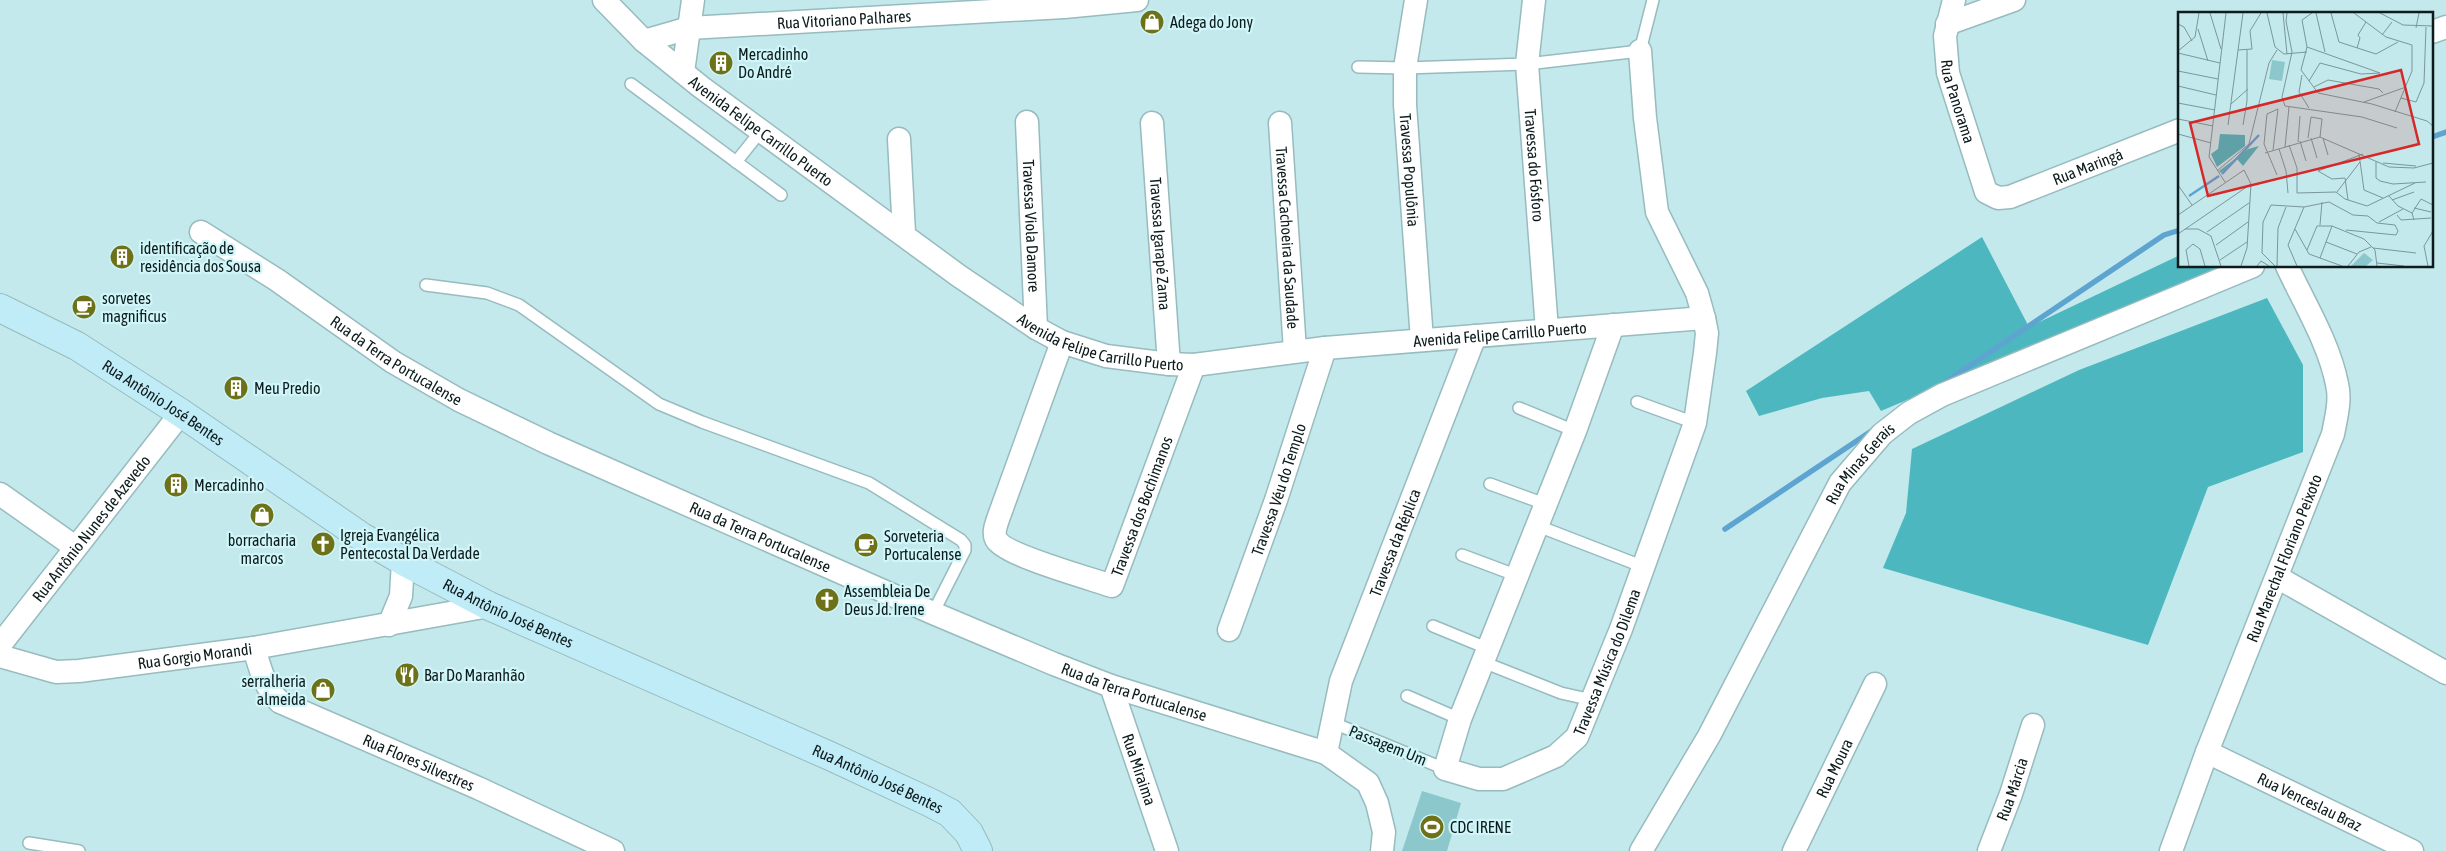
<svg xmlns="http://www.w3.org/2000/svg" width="2446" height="851" viewBox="0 0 2446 851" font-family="'Asap Condensed',sans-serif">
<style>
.green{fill:#8cc7cc}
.forest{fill:#4cb7bf}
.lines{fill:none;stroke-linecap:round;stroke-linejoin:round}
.stream{stroke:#5ea4d1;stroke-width:5.5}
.lane-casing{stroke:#97bbbe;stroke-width:14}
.street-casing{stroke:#97bbbe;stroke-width:25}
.secondary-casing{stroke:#97bbbe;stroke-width:30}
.lane{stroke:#fff;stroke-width:11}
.street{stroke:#fff;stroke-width:22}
.secondary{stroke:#c0ecf8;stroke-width:28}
.labels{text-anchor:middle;stroke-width:4.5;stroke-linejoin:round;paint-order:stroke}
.street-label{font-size:16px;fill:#0d1b1c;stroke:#d0f6f9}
.poi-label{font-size:16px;fill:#0d1b1c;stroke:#d0f6f9;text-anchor:start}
.inset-river{fill:none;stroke:#5ea4d1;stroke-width:2.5}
.inset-road{fill:none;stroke:#7a9799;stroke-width:1}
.view{fill:#d62828;fill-opacity:0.15;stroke:#d62828;stroke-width:2.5}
.inset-edge{fill:none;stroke:#0d1b1c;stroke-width:2.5}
</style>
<rect width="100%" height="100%" fill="#c3e9ec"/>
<!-- green -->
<path class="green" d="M1422,791l39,12 -14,48h-45z"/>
<!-- forest -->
<g class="forest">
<path d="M1982,237l47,90 151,-72v11h41l-340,145 -12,-20 -47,7 -63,18 -13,-25z"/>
<path d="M2267,298l36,67v87l-95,35 -60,158 -265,-77 23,-55 6,-64 167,-79z"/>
</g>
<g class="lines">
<!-- stream -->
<g class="stream">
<path d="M2432,137l14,-5"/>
<path d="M1941,385l223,-150 16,-5"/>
<path d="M1725,529l148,-99"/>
</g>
<defs>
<g id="lane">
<path d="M1358,67l47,1 122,-4 113,-13 13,-51"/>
<path d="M631,84l150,111"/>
<path d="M736,162l24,-30"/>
<path d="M426,285l61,8 32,12 140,99 43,18 167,61 92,57 4,5v5l-32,63"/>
<path d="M1637,402l58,21"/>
<path d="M1519,408l56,23"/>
<path d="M1490,484l55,20"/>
<path d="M1538,526l106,41"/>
<path d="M1462,555l56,21"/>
<path d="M1433,626l56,23"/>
<path d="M1483,662l78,31 31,7"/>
<path d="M1407,696l53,23"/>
<path d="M1331,722l114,47"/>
<path d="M29,843l50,8"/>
</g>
<g id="street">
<path id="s1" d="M604,0l40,41 57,46 258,189 77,52 26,14 44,14 63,8 25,1 131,-17 379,-30"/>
<path id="s2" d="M1416,0l-11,68v37l17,235"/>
<path id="s3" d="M1534,0l-7,64 20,266"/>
<path id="s4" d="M1954,0l-9,36 3,37 38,119 12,6 12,-1 170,-67"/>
<path d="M1947,24l67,-24"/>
<path d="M2432,32l14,-5"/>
<path id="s5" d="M644,41l45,-13 375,-21 73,-7"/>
<path d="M683,72l10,-72"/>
<path id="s6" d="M1027,122l9,206"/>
<path id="s7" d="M1152,123l17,241"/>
<path id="s8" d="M1280,123l15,228"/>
<path d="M899,139l5,94"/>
<path id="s9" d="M201,232l76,48 116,82 66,38 89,43 385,170 121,51 57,22 215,67 42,30 9,20 7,29 -2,19"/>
<path id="s10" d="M1613,325l-38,106 -115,288 -15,50 34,10h24l53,-23 21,-19 44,-108 74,-206 10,-70 2,-20 -3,-15 -7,-25 -40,-81 -12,-94 -5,-67"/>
<path id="s11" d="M1062,342l-64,177c-2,6 -5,14 -2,20 8,16 96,40 116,47l82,-221"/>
<path d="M0,494l75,53"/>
<path d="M2277,577l169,96"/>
<path d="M389,625l12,-29 2,-35"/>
<path id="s12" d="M1229,630l47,-130 49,-152"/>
<path id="s13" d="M0,645l181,-232"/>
<path id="s14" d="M254,648c6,20 10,39 26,54l198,86 135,63"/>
<path id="s15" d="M0,656l56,16 23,-1 175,-23 235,-42"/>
<path id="s16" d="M1111,686l56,165"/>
<path id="s17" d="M2207,752l205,99"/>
<path id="s18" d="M1326,753l15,-72 134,-345"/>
<path id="s19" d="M1641,851l68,-115 131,-253 42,-49 27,-21 33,-18 311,-129"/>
<path id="s20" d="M1794,851l81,-167"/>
<path id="s21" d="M1989,851l22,-57 22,-69"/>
<path id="s22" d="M2171,851l36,-99 126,-318c3,-16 8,-34 4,-50 -8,-41 -33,-81 -50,-118"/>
</g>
<g id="secondary">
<path id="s23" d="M0,308l77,38 104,67 181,124 41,24 86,45 341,150 101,47 19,10 19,20 9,18"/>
</g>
</defs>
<!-- lane casing -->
<use href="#lane" class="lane-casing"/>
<!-- street casing -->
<use href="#street" class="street-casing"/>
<!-- secondary casing -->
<use href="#secondary" class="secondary-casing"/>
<!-- lane -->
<use href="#lane" class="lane"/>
<!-- street -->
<use href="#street" class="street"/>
<!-- secondary -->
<use href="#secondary" class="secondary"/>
</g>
<!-- icons -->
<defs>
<symbol id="shop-disc" viewBox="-11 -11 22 22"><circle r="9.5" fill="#6d7218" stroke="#d0f6f9"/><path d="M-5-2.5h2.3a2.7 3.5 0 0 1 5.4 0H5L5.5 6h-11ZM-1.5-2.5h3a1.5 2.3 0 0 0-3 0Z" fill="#fff"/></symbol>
<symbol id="building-disc" viewBox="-11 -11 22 22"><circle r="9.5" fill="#6d7218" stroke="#d0f6f9"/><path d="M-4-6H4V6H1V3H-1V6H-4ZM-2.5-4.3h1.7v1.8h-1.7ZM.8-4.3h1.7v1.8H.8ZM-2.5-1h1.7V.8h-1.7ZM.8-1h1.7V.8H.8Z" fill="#fff"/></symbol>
<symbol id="cafe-disc" viewBox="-11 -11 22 22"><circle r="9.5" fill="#6d7218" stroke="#d0f6f9"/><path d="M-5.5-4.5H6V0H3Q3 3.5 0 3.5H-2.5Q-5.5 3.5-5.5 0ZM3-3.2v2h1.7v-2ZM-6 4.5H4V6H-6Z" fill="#fff"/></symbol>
<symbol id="church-disc" viewBox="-11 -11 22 22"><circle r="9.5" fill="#6d7218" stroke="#d0f6f9"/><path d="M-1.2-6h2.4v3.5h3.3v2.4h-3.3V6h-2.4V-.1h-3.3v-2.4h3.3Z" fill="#fff"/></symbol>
<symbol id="restaurant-disc" viewBox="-11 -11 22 22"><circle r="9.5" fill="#6d7218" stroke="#d0f6f9"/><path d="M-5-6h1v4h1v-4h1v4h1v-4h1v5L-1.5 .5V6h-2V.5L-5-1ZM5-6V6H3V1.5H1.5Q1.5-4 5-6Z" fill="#fff"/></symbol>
<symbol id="stadium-disc" viewBox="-11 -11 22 22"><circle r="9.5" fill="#6d7218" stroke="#d0f6f9"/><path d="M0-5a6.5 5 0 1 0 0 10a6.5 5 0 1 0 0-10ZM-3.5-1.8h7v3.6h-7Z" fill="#fff"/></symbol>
</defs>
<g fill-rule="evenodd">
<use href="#shop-disc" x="1138" y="8" width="28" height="28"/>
<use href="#building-disc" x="707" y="49" width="28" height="28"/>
<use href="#building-disc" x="108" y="243" width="28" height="28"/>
<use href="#cafe-disc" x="70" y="293" width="28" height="28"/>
<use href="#building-disc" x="222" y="374" width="28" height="28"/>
<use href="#building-disc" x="162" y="471" width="28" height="28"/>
<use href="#shop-disc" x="248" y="501" width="28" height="28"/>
<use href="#church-disc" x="309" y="530" width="28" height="28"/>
<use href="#cafe-disc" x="852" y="531" width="28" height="28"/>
<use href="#church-disc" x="813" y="586" width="28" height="28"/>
<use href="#restaurant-disc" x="393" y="661" width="28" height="28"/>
<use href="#shop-disc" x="309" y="676" width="28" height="28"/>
<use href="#stadium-disc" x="1418" y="813" width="28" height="28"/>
</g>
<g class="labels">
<!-- street labels -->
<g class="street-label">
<text dy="6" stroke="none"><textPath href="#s5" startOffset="202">Rua Vitoriano Palhares</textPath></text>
<text dy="6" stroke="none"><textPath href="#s4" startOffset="104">Rua Panorama</textPath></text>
<text dy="6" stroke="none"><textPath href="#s1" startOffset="205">Avenida Felipe Carrillo Puerto</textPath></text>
<text dy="6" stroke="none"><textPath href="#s3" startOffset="166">Travessa do Fósforo</textPath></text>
<text dy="6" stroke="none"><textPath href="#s4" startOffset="308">Rua Maringá</textPath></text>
<text dy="6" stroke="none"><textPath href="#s2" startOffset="171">Travessa Populônia</textPath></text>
<text dy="6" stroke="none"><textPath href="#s6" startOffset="104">Travessa Viola Damore</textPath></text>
<text dy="6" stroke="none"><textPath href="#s8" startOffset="115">Travessa Cachoeira da Saudade</textPath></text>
<text dy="6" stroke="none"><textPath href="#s7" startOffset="121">Travessa Igarapé Zama</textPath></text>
<text dy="6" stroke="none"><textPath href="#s1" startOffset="1015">Avenida Felipe Carrillo Puerto</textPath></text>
<text dy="6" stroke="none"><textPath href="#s1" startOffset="610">Avenida Felipe Carrillo Puerto</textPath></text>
<text dy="6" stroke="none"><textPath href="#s9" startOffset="234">Rua da Terra Portucalense</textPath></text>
<text dy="6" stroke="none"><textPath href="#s23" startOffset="189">Rua Antônio José Bentes</textPath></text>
<text dy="6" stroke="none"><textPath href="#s19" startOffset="446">Rua Minas Gerais</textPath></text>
<text dy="6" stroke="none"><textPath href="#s12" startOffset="149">Travessa Véu do Templo</textPath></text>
<text dy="6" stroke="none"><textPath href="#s11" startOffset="420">Travessa dos Bochimanos</textPath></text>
<text dy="6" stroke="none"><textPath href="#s13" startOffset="148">Rua Antônio Nunes de Azevedo</textPath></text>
<text dy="6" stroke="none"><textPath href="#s9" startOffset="639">Rua da Terra Portucalense</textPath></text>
<text dy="6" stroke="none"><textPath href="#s18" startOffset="222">Travessa da Réplica</textPath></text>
<text dy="6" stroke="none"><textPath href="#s22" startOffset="314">Rua Marechal Floriano Peixoto</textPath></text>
<text dy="6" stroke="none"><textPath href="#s23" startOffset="594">Rua Antônio José Bentes</textPath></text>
<text dy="6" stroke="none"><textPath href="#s15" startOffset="198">Rua Gorgio Morandi</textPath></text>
<text dy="6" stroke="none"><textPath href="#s10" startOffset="701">Travessa Música do Dilema</textPath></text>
<text dy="6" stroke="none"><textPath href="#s9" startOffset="1044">Rua da Terra Portucalense</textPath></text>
<text transform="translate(1388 745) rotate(22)" y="6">Passagem Um</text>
<text dy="6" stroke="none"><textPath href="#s14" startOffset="212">Rua Flores Silvestres</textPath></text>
<text dy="6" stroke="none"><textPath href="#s20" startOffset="92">Rua Moura</textPath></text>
<text dy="6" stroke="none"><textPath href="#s16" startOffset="88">Rua Miraima</textPath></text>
<text dy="6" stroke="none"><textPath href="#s23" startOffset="999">Rua Antônio José Bentes</textPath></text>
<text dy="6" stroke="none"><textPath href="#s21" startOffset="66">Rua Márcia</textPath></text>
<text dy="6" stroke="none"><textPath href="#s17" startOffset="114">Rua Venceslau Braz</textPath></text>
</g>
<!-- poi labels -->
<g class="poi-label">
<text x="1170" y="28">Adega do Jony</text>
<text x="738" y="60">Mercadinho<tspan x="738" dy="18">Do André</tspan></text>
<text x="140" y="254">identificação de<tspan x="140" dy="18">residência dos Sousa</tspan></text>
<text x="102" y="304">sorvetes<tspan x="102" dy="18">magnificus</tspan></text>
<text x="254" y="394">Meu Predio</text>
<text x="194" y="491">Mercadinho</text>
<text x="340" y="541">Igreja Evangélica<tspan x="340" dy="18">Pentecostal Da Verdade</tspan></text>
<text x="884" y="542">Sorveteria<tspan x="884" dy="18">Portucalense</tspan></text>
<text x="262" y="546" text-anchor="middle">borracharia<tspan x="262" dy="18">marcos</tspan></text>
<text x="844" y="597">Assembleia De<tspan x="844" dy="18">Deus Jd. Irene</tspan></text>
<text x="424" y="681">Bar Do Maranhão</text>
<text x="306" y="687" text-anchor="end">serralheria<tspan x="306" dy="18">almeida</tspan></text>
<text x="1450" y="833">CDC IRENE</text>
</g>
</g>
<!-- overview -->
<g transform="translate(2178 12)">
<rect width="255" height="255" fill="#c3e9ec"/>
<path d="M94,48l13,2 -3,19 -13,-2zM186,241l9,7 -7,6h-15z" fill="#8cc7cc"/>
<path d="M42,122l25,1v11l-28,21 -6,-13 7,-5zM81,134l-16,20 -6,-7 -16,14 -2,-2 29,-22z" fill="#4cb7bf"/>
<path class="inset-river" d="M44,162l37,-39M11,184l30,-20"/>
<path class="inset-road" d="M32,1l11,36M89,1l8,34 9,7 23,-2M105,1l4,41M109,1l-1,8 6,31 -10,45 3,9 77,11 35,11M134,1l-10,7 5,27 -6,23 17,23 54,11 55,17 6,5M138,1l9,39M153,1l8,29 37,12 22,-12M176,1l32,24 26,8v26l-17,41M202,1l23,12 30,1M0,12l6,3 8,14M238,16l3,-15M20,17l10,32M204,23l10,-13M129,35l73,26 -19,1 -41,-11 -11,18M179,36l3,-10 -2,-3 8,-13M60,38l14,-1 -2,-18 11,-18M0,39l17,-14 4,-24M0,41l42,10M0,59l40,8M124,63l-3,17 10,16M0,74l38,9M136,75l14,-7 51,9 4,4M223,86l15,4 8,-19 2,-56M186,90l42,-15M0,91l37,7M53,92l17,-15M0,107l35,7M50,113l15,-112M65,113l4,-24v-51M0,122l33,9M130,126l3,-21 11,2 -2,18M133,126l6,20M145,126l5,17M122,129l6,20M120,130l2,-26M111,133l8,23v25l39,-1 9,7 22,7 48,-23M107,135l4,-40M101,137l7,22 2,22M95,138l5,-41 -11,5 -3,30 13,31M87,141l55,-16 69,30 25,1 19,-5M181,142l5,36 19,8M198,150v16l4,3 13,3 33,-2M205,151l33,3M39,159l32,-27 20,-81 8,-13M167,166l-13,1 -14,-8 45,-17M167,166l3,22M47,170l-16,-25 17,-144M0,173l14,20M159,180l23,-30M211,184l9,10 14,7M214,188l22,-8M236,196l17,4M0,203l66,-45 7,14 -4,64 -6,18M219,203l4,5 30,-2M236,208l-2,-7 9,-14 12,6M201,210l24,-13M142,213l2,-23M7,217h13l13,7 10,30M117,217l14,25 33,12M29,220l42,-29M0,222l73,-50M148,230l31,12M38,233l32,-23M195,236l43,5M129,238l10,-24h15l32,13 11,11 2,16M142,246l12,-32M42,248l27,-18M199,251l27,3M11,254l-3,-16 7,-6 7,5 5,17M79,254l4,-5 8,5M97,254l-13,-13 1,-31 8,-17 33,2 25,-5 24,13 15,1 9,7 18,2 3,6 -2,4 -50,-5M99,254l1,-38 8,-21M119,254l-9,-21 16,-38M170,254l11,-14 12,-5M250,254l-4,-20 9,-15"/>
<path class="view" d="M223,58l18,74 -211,52 -18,-73z"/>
<rect width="255" height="255" class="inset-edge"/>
</g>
</svg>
